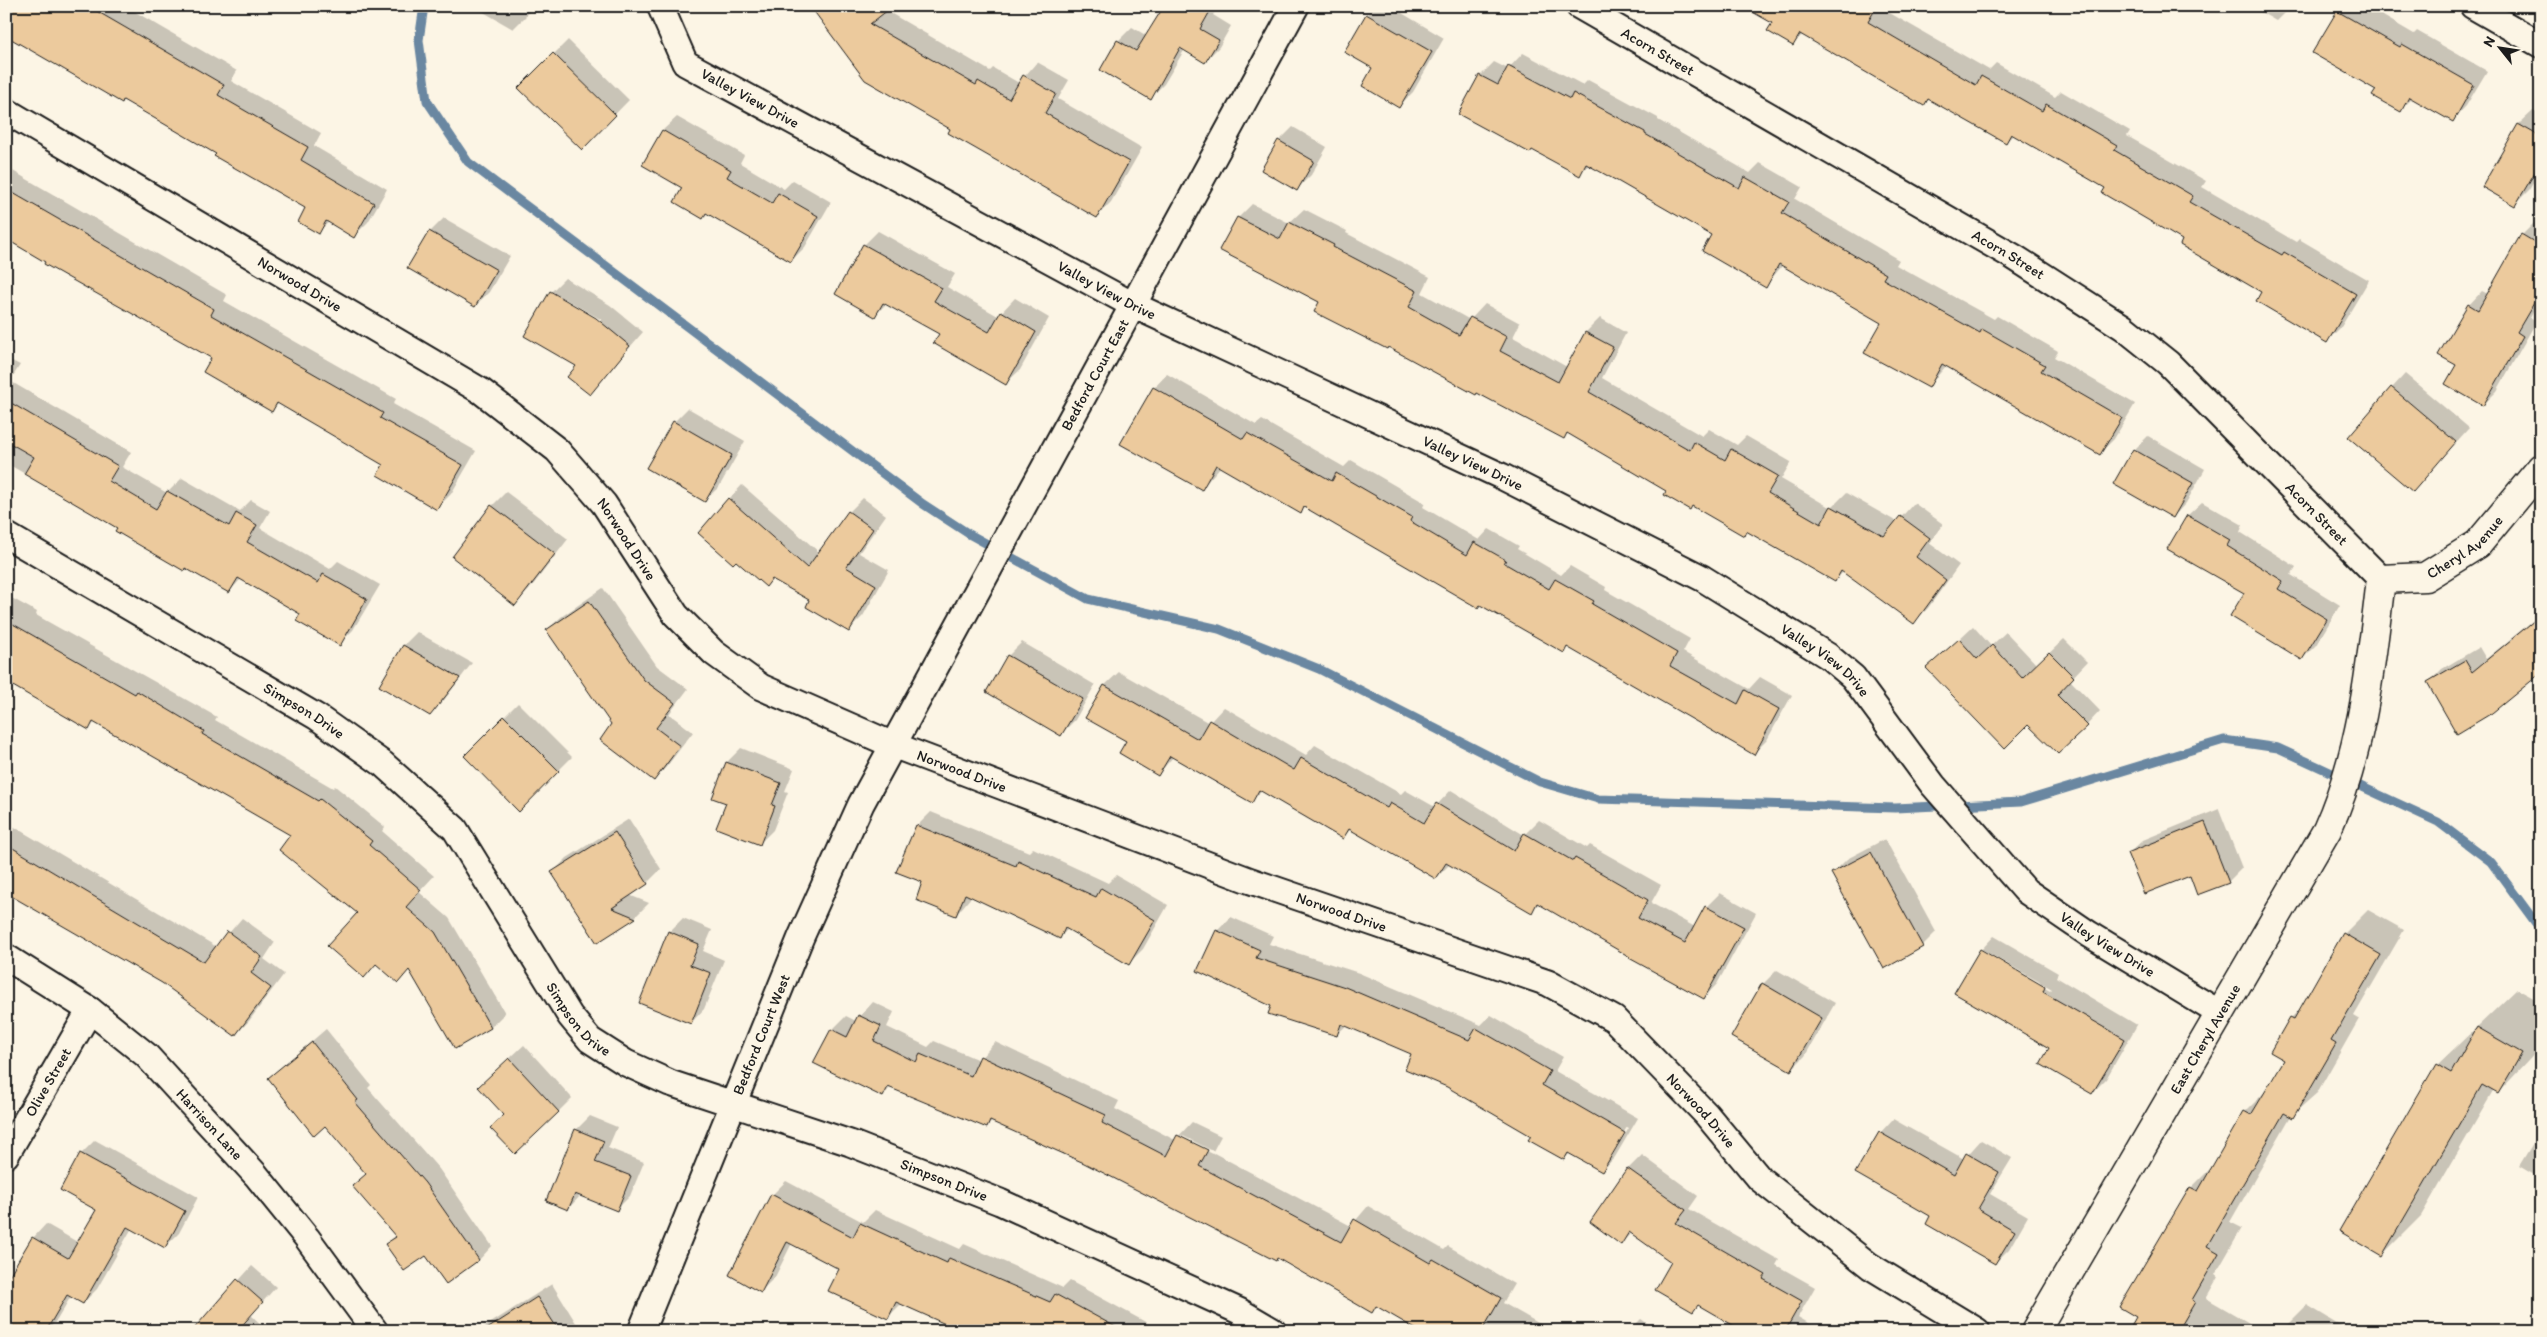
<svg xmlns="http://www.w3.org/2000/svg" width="2547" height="1337" viewBox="0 0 2547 1337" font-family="Itim,sans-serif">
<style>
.shadow{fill:#0003;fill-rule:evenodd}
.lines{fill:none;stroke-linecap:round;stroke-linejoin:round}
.stream{stroke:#6a87a1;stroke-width:9}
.building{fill:#ecca9d;stroke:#1c1c1c}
.street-casing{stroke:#1c1c1c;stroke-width:29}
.secondary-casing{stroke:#1c1c1c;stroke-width:31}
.street{stroke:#fcf5e5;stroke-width:25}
.secondary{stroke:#fcf5e5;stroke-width:28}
.labels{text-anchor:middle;stroke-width:4;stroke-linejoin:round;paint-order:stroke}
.street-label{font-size:15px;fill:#1c1c1c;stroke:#fcf5e5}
</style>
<rect width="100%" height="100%" fill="#fcf5e5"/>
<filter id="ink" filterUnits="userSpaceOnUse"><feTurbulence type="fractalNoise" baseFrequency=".02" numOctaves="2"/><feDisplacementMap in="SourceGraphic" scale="10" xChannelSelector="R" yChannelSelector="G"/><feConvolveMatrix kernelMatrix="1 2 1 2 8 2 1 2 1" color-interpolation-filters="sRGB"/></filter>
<g filter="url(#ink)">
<!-- shadow -->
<g class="shadow">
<path d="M6,6h119l112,65 -6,10 90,52 -7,13 73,43 -19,33 -14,14 -25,-14 -11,10 -11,-24 -183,-109 -3,3z"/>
<path d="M482,6h50l-5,9 -14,14 -33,-19z"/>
<path d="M811,6l74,4 105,61 3,-3 26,15 18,-21 32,18 -11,19 84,49 -31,54 -14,14 -145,-87z"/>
<path d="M1151,6h67l-5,9 18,11 -12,21 -14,14 -20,-12 -21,35 -14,14 -32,-57 14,-14 15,9 14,-24z"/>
<path d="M1375,6h15l54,32 -31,54 -14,14 -25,-38 -7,-53z"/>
<path d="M1701,6h16l-6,6z"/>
<path d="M1745,6h137l-1,2 108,62 7,-7 59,34 6,-6 69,40 -3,5 79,45 -4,6 94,55 3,-3 70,41 -28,47 -14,14 -64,-50 -157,-104 -92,-53 -8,8 -76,-44 -6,6 -121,-70 -10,10 -20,-21z"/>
<path d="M2250,6h41l-15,15z"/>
<path d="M2343,6h23l48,28 3,-3 70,40 -21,35 -13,14 -40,-22 -13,12 -23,-20 -39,-78z"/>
<path d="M568,40l61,60 -47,48 -62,-60z"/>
<path d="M1523,53l60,32 5,-5 70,38v2l92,53 10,-10 42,24 -7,12 104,61 -3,5 98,54 3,-3 61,35 -4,6 81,47 -21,35 -14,14 -154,-87 -18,21 -46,-65 -99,-57 -18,21 -52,-51 -124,-70 -10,9 -99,-98 14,-14 14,7z"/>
<path d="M2533,111l8,4v55l-12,20 -14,14 -31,-18 35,-62z"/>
<path d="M677,117l67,38 -4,8 44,26 9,-9 38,22 -26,45 -14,14 -84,-48 -4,4 -20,-30 -40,-23 20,-34z"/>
<path d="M1293,127l34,20 -16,28 -14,14 -18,-48z"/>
<path d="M6,167l221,128 -3,6 172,98 -3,5 83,47 -25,43 -14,14 -52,-44 -106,-61 -7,7 -59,-53 -207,-119z"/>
<path d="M1252,204l37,19 15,-14 43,22 -1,2 84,44 -8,16 48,27 15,-16 35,19 -7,14 54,30 19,-35 14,-14 26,15 -24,45 100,58 7,-7 28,16 9,-9 45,26 -10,17 50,29 15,-15 51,29 17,-19 29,21 -14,19 30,22 -31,43 -14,14 -70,-51 -9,9 -88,-50 -3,4 -176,-101 -5,5 -242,-136 -100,-52 17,-32z"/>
<path d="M444,218l66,38 -21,36 -14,14 -66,-38 21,-36z"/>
<path d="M2536,221l5,3v75l-11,19 6,4 -39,69 -14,14 -26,-40 12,-60 13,-14 6,3 34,-59z"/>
<path d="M878,231l77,43 -8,13 51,29 17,-18 34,20 -29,52 -14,13 -66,-49 -53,-31 -12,12 -38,-21 27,-49z"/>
<path d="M565,278l45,27 33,27 -53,61 -39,-101zM553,292l49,28 -1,3 -48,-28z"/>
<path d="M6,358l14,7 -10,16 121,71 -9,15 45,26 15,-15 58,33 11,-11 19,11 -10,17 70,41 8,-8 42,24 -27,45 -14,14 -37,-30 -61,-35 -12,13 -43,-25 -2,2 -66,-42 -112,-64z"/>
<path d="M1167,374l89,51 6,-5 82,47 7,-7 74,43 -2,4 56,33 10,-11 30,17 -2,3 44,26 9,-9 36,21 -1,3 85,49 -7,13 66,37 11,-12 32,18 -25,45 -14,14 -184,-108 -6,5 -257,-144 -6,5 -79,-46 -19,22 -48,-100z"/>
<path d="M2405,374l64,54 -56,62 -21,-102z"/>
<path d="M688,408l57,33 -26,46 -14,13 -58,-33 27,-45z"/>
<path d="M2148,436l57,33 -19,34 -13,14 -39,-67z"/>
<path d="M742,485l78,68 29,-41 14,-14 23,17 -27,38 30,17 -26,46 -14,14 -38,-30 -82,-101z"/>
<path d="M506,492l62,47 -39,51 -14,14 -61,-47 38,-51z"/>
<path d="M2202,502l41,23 -3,7 56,35 -5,8 49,30 -24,40 -14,14 -56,-66 -77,-45 19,-33z"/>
<path d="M603,588l54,78 31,23 -19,25 24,18 -26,34 -13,14 -107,-150 14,-13z"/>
<path d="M6,595l31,17 -1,3 181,102 -2,3 118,68 2,-2 50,41 -3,4 52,45 -15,16 30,26 56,95 -14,14 -36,20 -45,-78 -12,13 -21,-19 -19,-50 -66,-78 -197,-113 -6,6 -83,-47z"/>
<path d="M2541,614v57l-112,11 13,-13 37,-22 7,12z"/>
<path d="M1973,626l18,20 15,-14 31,33 27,-26 23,23 -17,18 30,31 -13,14 -59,-2 -86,-68z"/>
<path d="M417,632l55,31 -28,37 -14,14 -26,-69z"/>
<path d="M1022,642l73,43 -20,35 -14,14 -53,-78z"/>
<path d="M1119,672l90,51 15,-16 82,48 9,-10 86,49 4,-4 30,17 16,-17 73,45 15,-15 48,28 3,-3 71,40 -10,18 44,24 11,-20 14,-14 36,20 -39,71 -13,14 -165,-95 -8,8 -81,-47 -14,14 -85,-49 -8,8 -81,-46 -11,10 -77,-45 -16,18 -30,-33 -41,-24 18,-32z"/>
<path d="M518,703l54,54 -53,53 -54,-54z"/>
<path d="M741,748l53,21 -9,22 3,1 -15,38 -13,13 -33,-41 -13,-5 13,-35z"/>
<path d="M2219,809l23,59 -14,14 -37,-8 -62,-21 14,-13z"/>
<path d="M931,812l98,40 4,-4 75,35 8,-8 52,30 -25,44 -14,14 -60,-35 -10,10 -87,-42 -16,19 -32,-33 -7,-56z"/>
<path d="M629,819l32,50 -14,14 -18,12 20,8 -14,14 -37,24 -45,-69 14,-14z"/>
<path d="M6,822l211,125 25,-29 33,24 -11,17 20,15 -35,47 -14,14 -72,-53 -157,-93z"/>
<path d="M1885,839l51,93 -14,14 -89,-73 14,-14z"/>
<path d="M2368,910l36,20 -50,86 5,3 -42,74 -26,23 -61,106 12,6 -27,47 3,2 -12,21 57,33h-134l8,-15 54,-128 24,-24 30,-52 24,-24 16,-29 6,-41 11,-11 42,-73z"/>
<path d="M1231,917l42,19 -4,8 90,29 122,52 10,-10 72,42 -8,14 83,47 -23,39 -13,14 -32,-18 -6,6 -151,-106 -66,-28 -11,10 -63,-29 -56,-75zM1627,1127l2,1 -17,28h-2z"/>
<path d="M683,918l29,12 -9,21 21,9 -20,49 -13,14 -22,-91z"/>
<path d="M1994,936l64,37 -2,4 81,48 -31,54 -14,14 -41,-45 -70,-98zM1983,950l69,39 -2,2 -67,-39z"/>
<path d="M1777,970l58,33 -30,53 -14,14 -28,-86z"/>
<path d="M2517,989l24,13v45l-43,46 -4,-3 -73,126 -39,39 55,-190z"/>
<path d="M873,1002l21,10 -7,15 41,20 6,-6 45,19 16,-18 124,59 -4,8 60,31 17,-18 29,14 -8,15 -32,-16v3l32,16 1,-1 137,73 17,-20 76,44 4,-4 66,38 -11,19 49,28h-131l-44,-26 -5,6 -94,-54 -2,3 -192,-98 -92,-41 -5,6 -96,-40 -8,8 -51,-65 14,-14 10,5z"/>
<path d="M6,1021l4,2 -4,6z"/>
<path d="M326,1029l45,56 -3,3 71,81 53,77 -13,14 -53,-5 -39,-11 9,-9 -29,-62 -42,-49 -56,-46z"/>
<path d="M524,1045l48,53 -14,14 -52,2 -12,-41z"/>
<path d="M590,1116l27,11 -9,21 36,14 -14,34 -14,14 -35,-15 -13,14 8,-79z"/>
<path d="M1893,1119l71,40 17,-19 31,18 -22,36 38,22 -19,33 -14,14 -63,-48 -52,-82z"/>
<path d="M2541,1130v49l-22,-13z"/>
<path d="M95,1140l103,57 -19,36 -14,14 -33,-19 -35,61 -14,14 -12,-7 -14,24 -10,11h-10l-4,-93 13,-14 33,19 19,-33 -17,-56z"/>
<path d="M1642,1155l56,41 -9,13 90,51 -3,5 39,22 -17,30 24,14h-77l-46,-27 -6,6 -20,-48 -41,-30 -11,11 7,-74z"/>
<path d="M786,1181l77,41 12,-12 85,39 4,-5 99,44 7,-7 92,50 2,-3 4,3h-145l-121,-28 -14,14 -48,-48 -48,-26 -17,34 -14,14 11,-96z"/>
<path d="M252,1266l24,21 -25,28 17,16h-75z"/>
<path d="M552,1284l29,47h-100l5,-5z"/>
<path d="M2307,1305l38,23 -2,3h-62z"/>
<path d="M1641,1319l17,12h-29z"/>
</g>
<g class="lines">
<!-- stream -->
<path class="stream" d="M424,6l-5,34 8,61 41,61 455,342 46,30 119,65 131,30 100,40 221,113 58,17 297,9 126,-6 203,-62 54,8 160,74 53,40 50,68"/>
</g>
<!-- building -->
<g class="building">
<path d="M6,6h82l136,79 -6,10 90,52 -7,13 73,43 -20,35 -28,-17 -7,13 -21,-12 7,-14 -91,-52 2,-2 -93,-54 -1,3 -116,-67z"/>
<path d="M810,6h83l-23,18 106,61 2,-4 31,18 14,-24 33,19 -11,19 84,49 -32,56 -149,-85 2,-4 -85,-49z"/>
<path d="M1164,6h49l-13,23 19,11 -14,23 -25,-15 -29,52 -51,-30 17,-30 19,11z"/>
<path d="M1742,6h135l-9,16 108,63 5,-9 61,35 4,-7 71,41 -3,5 79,46 -4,6 93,53 2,-3 72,42 -29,49 -71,-42 5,-9 -81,-47 2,-5 -80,-47 3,-5 -94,-54 -5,9 -78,-44 -4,7 -124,-72 -7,12 -26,-15 5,-8z"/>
<path d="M2337,11l63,36 2,-3 72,41 -21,37 -44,-25 -8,15 -29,-16 4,-6 -64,-37z"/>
<path d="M1366,14l66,38 -33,56 -37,-22 10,-18 -28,-16z"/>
<path d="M553,53l63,62 -34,35 -64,-62z"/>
<path d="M1508,66l62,33 3,-6 72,39v2l94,54 6,-11 44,25 -7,11 104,61 -3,5 97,54 2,-4 63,36 -4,6 81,47 -22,37 -158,-91 -13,24 -65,-35 17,-30 -102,-59 -13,24 -64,-37 9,-16 -92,-53 -33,-18 -6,12 -48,-26 -2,3 -72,-39 21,-39 19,10z"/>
<path d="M2518,124l23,13v25l-26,44 -33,-19z"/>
<path d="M662,130l69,40 -4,7 45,26 6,-10 40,23 -27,46 -85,-49 -3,6 -29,-17 8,-14 -40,-23z"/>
<path d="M1278,140l36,21 -17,30 -36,-21z"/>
<path d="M6,189l208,120 -3,6 172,98 -3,5 83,47 -26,45 -60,-35 6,-10 -106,-62 -5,9 -69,-40 8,-14 -167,-94 1,-2 -39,-23z"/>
<path d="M1237,217l43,22 9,-17 45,23 -1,2 84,44 -8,16 50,28 11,-18 37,20 -7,14 58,31 27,-50 28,15 -24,45 101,58 4,-8 31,18 6,-11 47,27 -10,17 53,31 10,-18 53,30 16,-20 30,22 -14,19 30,23 -32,44 -73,-53 -6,11 -89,-51 -2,5 -52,-30 -2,4 -26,-15 2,-4 -99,-58 -3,6 -87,-46 -1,2 -88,-48 -1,2 -73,-37 5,-10 -100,-52z"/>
<path d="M429,231l68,39 -22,37 -68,-39z"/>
<path d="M2521,234l20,12v45l-24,41 6,4 -40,70 -38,-22 11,-19 -18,-10 30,-51 10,6z"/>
<path d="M863,244l79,44 -8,13 55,31 12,-21 35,21 -30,53 -73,-42 6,-9 -56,-31 -8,14 -40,-23z"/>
<path d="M550,291l46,27 34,28 -40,49 -23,-18 9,-11 -52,-30z"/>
<path d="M1153,387l90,52 4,-6 85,48 4,-8 76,44 -2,4 57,34 7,-13 32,18 -2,3 45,26 6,-10 39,22 -2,3 85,49 -7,13 68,38 7,-14 34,19 -25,46 -187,-108 -3,6 -84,-48 -2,3 -174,-101 -3,7 -85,-49 -14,25 -82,-46z"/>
<path d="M2391,387l65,55 -43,50 -65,-55z"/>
<path d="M6,400l112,66 -9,15 47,28 11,-18 62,35 7,-13 21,12 -10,17 71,41 5,-9 44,25 -27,47 -44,-25 4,-7 -62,-36 -9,15 -44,-25 -1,3 -69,-40 2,-3 -93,-54 10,-17 -28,-16z"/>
<path d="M673,421l59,34 -27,47 -59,-34z"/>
<path d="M2133,449l60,34 -20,35 -60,-34z"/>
<path d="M728,498l79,70 41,-57 25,18 -27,38 30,18 -27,47 -43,-25 3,-7 -37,-21 -6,8 -30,-26 -3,3 -35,-31z"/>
<path d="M491,505l64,49 -40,52 -63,-49z"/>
<path d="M2187,515l43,25 -3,6 56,35 -5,8 49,30 -25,41 -72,-44 14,-23 -77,-44z"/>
<path d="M589,601l55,79 31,23 -19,25 24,18 -26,35 -54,-41 11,-16 -65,-94z"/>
<path d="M2541,615v58l-49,40 -35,21 -30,-52 38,-22 7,12z"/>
<path d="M6,620l129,74 2,-3 67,40 -2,3 116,67 2,-2 52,42 -3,4 52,45 -15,17 29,25 56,96 -36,21 -46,-79 -11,13 -22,-19 -12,14 -37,-32 30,-33 -78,-63 11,-15 -197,-113 -4,8 -83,-48z"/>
<path d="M1959,639l18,20 15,-14 30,33 27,-26 25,25 -17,18 31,31 -30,28 -30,-29 -24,24 -78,-81z"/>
<path d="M403,645l57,33 -30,38 -51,-30z"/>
<path d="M1007,655l76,44 -22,37 -75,-44z"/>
<path d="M1104,685l94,54 11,-19 85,50 7,-12 86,50 3,-5 34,20 12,-20 78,48 10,-18 49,28 2,-3 73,42 -10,18 47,25 20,-37 39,21 -40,72 -75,-41 1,-1 -93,-54 -5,10 -86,-50 -10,16 -87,-50 -6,10 -84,-49 -7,13 -82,-47 -12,20 -39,-23 7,-12 -41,-23z"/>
<path d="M504,716l55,55 -40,41 -55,-56z"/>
<path d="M726,762l55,21 -9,22 3,1 -15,39 -44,-17 10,-25 -14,-5z"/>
<path d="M2205,822l24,61 -32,12 -7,-19 -46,18 -17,-41z"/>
<path d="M916,825l100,41 2,-5 78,36 5,-9 54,32 -26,45 -64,-37 -5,11 -95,-45 -9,22 -40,-16 6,-18 -26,-10z"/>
<path d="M615,832l33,52 -36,24 24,10 -39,25 -46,-71z"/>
<path d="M6,844l198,118 23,-31 35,26 -11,16 20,15 -36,48 -73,-53 -156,-90z"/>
<path d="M1871,852l52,95 -39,22 -53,-96z"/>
<path d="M1216,930l44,20 -4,8 89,29 124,53 7,-12 74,43 -8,14 83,48 -23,39 -34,-19 -4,7 -36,-20 3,-4 -84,-49 -42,-18 6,-15 -70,-30 -4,12 -69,-22 3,-8 -74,-35z"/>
<path d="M668,931l31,13 -9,21 21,8 -20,51 -52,-21z"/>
<path d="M2343,933l38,22 -50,86 5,3 -43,74 -9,-5 -77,133 12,7 -27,47 3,2 -17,29h-50l8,-14 -17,-10 71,-120 8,4 46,-80 7,4 33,-55 -14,-8 20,-35 4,2z"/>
<path d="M1980,949l65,38 -2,5 82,47 -33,55 -52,-30 9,-16 -95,-55z"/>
<path d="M1762,983l60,35 -31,53 -60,-34z"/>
<path d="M858,1015l23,11 -7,15 42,21 4,-8 51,22 9,-20 126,59 -4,8 64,33 11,-21 31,15 -9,16 142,76 13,-23 76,44 3,-4 68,39 -19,33h-63l-43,-25 -4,7 -95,-55 -1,3 -192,-98 -94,-42 -3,7 -99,-41 -5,10 -70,-34 18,-34 16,8z"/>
<path d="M2477,1027l45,26 -24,41 -16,-9 -100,171 -43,-25 97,-167 15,9z"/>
<path d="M312,1042l46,58 -3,2 70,81 54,77 -33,24 -20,-28 -22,15 -19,-27 11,-7 -44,-51 14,-12 -41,-48 -11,10 -46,-58z"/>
<path d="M509,1058l50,54 -44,42 -25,-26 14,-13 -26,-28z"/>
<path d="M575,1129l29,12 -9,21 36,14 -14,35 -42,-17 -7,16 -22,-9z"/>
<path d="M1879,1132l75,43 12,-22 33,19 -21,37 37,22 -20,33 -69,-40 4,-8 -75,-43z"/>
<path d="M80,1153l105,58 -20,37 -38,-21 -44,77 -16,-9 -21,36h-40v-50l26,-44 36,21 28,-48 -36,-20z"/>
<path d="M1627,1168l59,42 -10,13 90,52 -3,4 39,22 -17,30h-42l-45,-26 -5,7 -38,-22 16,-28 -42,-30 -8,13 -31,-23z"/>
<path d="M771,1194l82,43 7,-14 87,40 2,-5 101,44 5,-8 68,37h-162l-65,-29 -8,17 -60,-28 11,-22 -52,-27 -26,51 -32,-18z"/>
<path d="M237,1279l26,23 -26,29h-45z"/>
<path d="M537,1297l22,34h-75z"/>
</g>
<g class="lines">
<defs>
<g id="street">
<path id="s1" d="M1579,6l435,251 109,70 45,36 213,216"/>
<path d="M2473,6l68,39"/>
<path id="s2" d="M661,8l24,55 448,242 368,171 201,102 126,78 25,21 80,108 93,106 63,43 132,80"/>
<path id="s3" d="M6,111l475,280 76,59 47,54 72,111 38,38 47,34 132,58 358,136 297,102 66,36 92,95 54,65 110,87 107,65"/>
<path id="s4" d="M6,535l311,182 66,47 72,65 115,187 20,24 36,23 44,20 180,60 150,59 239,109 34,20"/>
<path id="s5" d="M6,957l84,53 56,45 110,120 51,63 68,93"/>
<path id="s6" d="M6,1155l84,-145"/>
<path id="s7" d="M641,1331l160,-394 60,-133 435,-798"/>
</g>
<g id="secondary">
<path id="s8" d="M2035,1331l292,-501c36,-80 44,-166 54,-251l44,-2 53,-33 63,-76"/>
</g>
</defs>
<!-- street casing -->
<use href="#street" class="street-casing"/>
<!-- secondary casing -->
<use href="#secondary" class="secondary-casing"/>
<!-- street -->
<use href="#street" class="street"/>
<!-- secondary -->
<use href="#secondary" class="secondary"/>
</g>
</g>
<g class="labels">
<!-- street labels -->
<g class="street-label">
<text dy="5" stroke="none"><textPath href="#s1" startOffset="91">Acorn Street</textPath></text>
<text dy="5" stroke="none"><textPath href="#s2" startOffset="134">Valley View Drive</textPath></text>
<text dy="5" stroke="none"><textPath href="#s1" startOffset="496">Acorn Street</textPath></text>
<text dy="5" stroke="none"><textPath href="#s3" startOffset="341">Norwood Drive</textPath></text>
<text dy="5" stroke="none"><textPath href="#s2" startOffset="539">Valley View Drive</textPath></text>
<text dy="5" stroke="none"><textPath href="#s7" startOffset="1060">Bedford Court East</textPath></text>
<text dy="5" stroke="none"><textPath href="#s2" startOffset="944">Valley View Drive</textPath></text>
<text dy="5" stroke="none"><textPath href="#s1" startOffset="901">Acorn Street</textPath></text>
<text dy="5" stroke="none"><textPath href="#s3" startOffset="761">Norwood Drive</textPath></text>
<text dy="5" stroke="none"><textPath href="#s8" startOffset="932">Cheryl Avenue</textPath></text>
<text dy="5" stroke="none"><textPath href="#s2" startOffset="1349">Valley View Drive</textPath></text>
<text dy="5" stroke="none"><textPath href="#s4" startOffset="346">Simpson Drive</textPath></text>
<text dy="5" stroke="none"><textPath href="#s3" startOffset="1181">Norwood Drive</textPath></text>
<text dy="5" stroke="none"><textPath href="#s3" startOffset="1586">Norwood Drive</textPath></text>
<text dy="5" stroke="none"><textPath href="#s2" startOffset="1754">Valley View Drive</textPath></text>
<text dy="5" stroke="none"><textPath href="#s4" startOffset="766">Simpson Drive</textPath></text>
<text dy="5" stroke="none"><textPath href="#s7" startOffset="320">Bedford Court West</textPath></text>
<text dy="5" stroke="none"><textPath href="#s8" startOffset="338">East Cheryl Avenue</textPath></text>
<text dy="5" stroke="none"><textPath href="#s6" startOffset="84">Olive Street</textPath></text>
<text dy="5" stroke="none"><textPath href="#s3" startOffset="2006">Norwood Drive</textPath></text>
<text dy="5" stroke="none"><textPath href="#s5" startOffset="265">Harrison Lane</textPath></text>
<text dy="5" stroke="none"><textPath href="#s4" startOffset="1171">Simpson Drive</textPath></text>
</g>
</g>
<!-- margin -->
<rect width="2547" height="1337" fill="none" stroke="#fcf5e5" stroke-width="25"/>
<rect x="12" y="12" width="2522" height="1312" fill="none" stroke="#1c1c1c" stroke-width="2" filter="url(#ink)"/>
<!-- north arrow -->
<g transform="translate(2500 48) rotate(300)" stroke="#fcf5e5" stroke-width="4" paint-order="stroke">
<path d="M0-4L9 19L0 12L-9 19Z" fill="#1c1c1c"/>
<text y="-8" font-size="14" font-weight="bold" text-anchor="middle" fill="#1c1c1c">N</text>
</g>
</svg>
